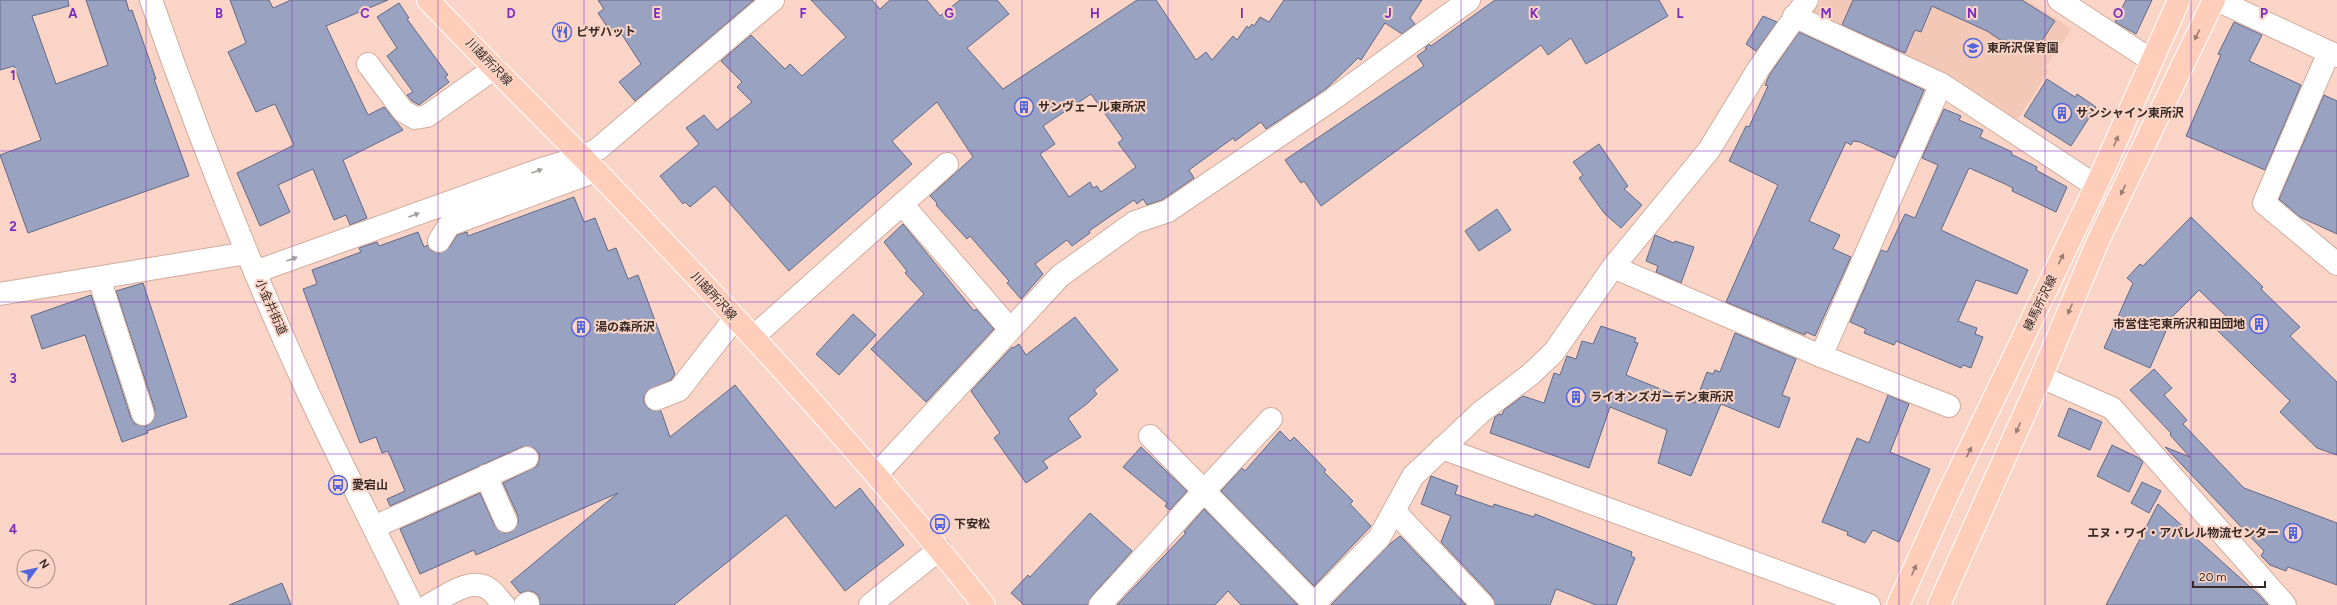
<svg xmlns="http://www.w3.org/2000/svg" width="2337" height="605" viewBox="0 0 2337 605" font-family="Figtree,'Noto Sans JP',sans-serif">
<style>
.built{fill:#f4c8b7}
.building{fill:#99a2c1;stroke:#616986;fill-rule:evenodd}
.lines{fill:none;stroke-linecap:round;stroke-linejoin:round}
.minor-casing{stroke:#d1ad9f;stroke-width:24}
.major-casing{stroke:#fff;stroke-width:24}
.minor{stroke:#fff;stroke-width:22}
.major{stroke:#ffcebb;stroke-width:22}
.oneway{fill:#9b7c70}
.oneway2{fill:#a59f9c}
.grid{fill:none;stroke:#7b2cbf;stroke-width:1;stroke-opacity:0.55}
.labels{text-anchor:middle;stroke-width:4;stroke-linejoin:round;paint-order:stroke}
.poi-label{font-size:12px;font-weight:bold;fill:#372924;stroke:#fad5c7;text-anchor:start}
.street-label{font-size:12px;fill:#372924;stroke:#fad5c7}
.grid-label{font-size:13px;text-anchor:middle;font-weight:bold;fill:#7b2cbf;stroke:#fad5c7;stroke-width:4;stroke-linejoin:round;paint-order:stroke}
</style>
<rect width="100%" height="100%" fill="#fad5c7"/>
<!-- built -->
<path class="built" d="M1822,0h206l44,29 -27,38 4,4 -32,49 -68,-44 -134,-60 -1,-6z"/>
<!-- building -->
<g class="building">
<path d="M0,0h68l1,6 -37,10 24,68 52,-19 -22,-65h40l3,11 3,-1 24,69h-2l35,97 -161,57 -28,-78 41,-15 -27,-74 -14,4z"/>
<path d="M230,0h39l4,8 18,-8h97l-62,26 42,89 16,-8 19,23 -60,30 24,58 -17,7 -4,-10 -12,5 -21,-51 -35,16 12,27 -30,14 -23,-53 57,-28 -19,-41 -19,8 -28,-60 18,-9z"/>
<path d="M598,0h156l-119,101 -16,-19 22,-18 -24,-37 -7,4 -12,-18 6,-4z"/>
<path d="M811,0h61l8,9 10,-9h37l13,16 20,-16h37l12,14 -42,34 36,41 134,-89h19l40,60 10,-8 6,8 21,-24 4,4 10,-14 2,2 3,-4 2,2 6,-9 9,5 15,-22h138l-12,18 5,6 -13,10 -17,-11 -24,37 -3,-2 -32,31 -60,40 -5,-7 -26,19 -2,-3 -44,32 5,8 -32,22 -15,5 -4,-6 -6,5 -3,-4 -45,31 1,2 -18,13 -5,-6 -32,24 8,10 -22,25 -14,-16 2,-2 -39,-45 -3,3 -31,-34 1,-2 -7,-7 43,-39 -36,-55 -45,39 20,23 -123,107 -74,-85 -25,21 -5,-5 -2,2 -23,-28 39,-32 -13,-16 18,-13 13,15 35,-28 -15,-15 5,-5 -21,-21 30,-26 34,34 5,-5 12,12 44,-39zM1091,94l32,45 -5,4 18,24 -35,25 -4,-6 -4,2 -3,-6 -21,15 -29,-43 15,-10 -12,-18z"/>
<path d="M1495,0h164l9,16 -82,48 -15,-26 -23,17 -7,-10 -220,161 -17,-25 -3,2 -16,-23 139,-94 -7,-10 10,-7 -2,-1 4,-4 2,2z"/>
<path d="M1853,0h169l33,21 -22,33 -17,-11 -4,5 -25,-17 -55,-25 -11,26 -6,-2 -10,23 -63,-28z"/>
<path d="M2126,0h26l-16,34 -21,-12z"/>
<path d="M399,3l10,15 -2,1 41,56 -3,2 4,5 -30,23 -7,-4 -5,-6 6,-3 -26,-36 10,-8 -20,-31z"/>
<path d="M1763,16l14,6 -21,29 -10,-7z"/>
<path d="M2234,22l28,13 -13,26 52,24 -36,85 -79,-34 35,-81 -3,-1z"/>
<path d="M1799,32l125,58 -29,68 -35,-16 -7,-1 -2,4 -5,-3 -37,79 31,14 -7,14 18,8 -36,79 -9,-4 -1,3 -79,-33 52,-117 -49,-24 17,-35 3,1 19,-41 -3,-1 5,-11z"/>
<path d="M2047,79l28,18 2,-3 19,13 -25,39 -47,-30z"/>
<path d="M2324,95l13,6v133l-37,-17 -21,-18z"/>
<path d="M1944,109l17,7 -2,4 24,10 -3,7 32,15 -1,2 26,13 -1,3 31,17 -11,25 -44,-21 1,-3 -10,-5 -34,-15 -28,62 87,40 -11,24 -41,-14 -18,41 19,7 -2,6 8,3 -12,31 -8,-3 -2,3 -65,-27 -2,4 -30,-12 2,-4 -16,-7 31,-72 6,2 18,-38 10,4 23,-53 -16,-7z"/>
<path d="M1599,144l29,42 -4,3 18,16 -21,23 -17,-15 -25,-35 4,-3 -10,-13z"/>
<path d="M574,197l10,25 11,-4 13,33 8,-3 12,31 10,-4 37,99 -4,6 -24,11 -3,6v6l5,6 12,2 9,26 65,-52 100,123 25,-20 44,57 -59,46 -59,-76 -112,90h-134l-1,-9 -5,-4 -7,-1 -7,2 -9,-11 107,-89 -142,62 -2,-5 -54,24 -20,-45 80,-36 15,33 9,7 7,-1 7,-9v-7l-15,-33 34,-17 2,-6v-7l-5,-5 -12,-1 -132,59 -3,-7 18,-8 -17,-40 -6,2 -6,-16 -16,6 -57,-154 14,-5 -5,-14 49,-18 -2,-4 18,-6 2,4 39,-14 6,15 4,-2 4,6 7,2 10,-5 8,-13 10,-3 1,4z"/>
<path d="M1497,209l14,21 -32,21 -14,-20z"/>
<path d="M2191,217l72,70 -2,2 39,38 -10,9 47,46v73l-20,-7 -37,-36 10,-11 -74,-72 11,-12 -28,-27 -27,27 -22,51 -46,-20 29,-65 -6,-5 13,-14 3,2z"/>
<path d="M903,224l71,87 2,-2 18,20 -68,73 -55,-53 53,-55 -19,-21 2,-2 -23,-29z"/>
<path d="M1655,235l19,8 1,-2 19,6 -13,36 -25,-11 2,-6 -12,-5z"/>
<path d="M143,283l44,134 -40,14 1,2 -26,9 -37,-107 -43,14 -11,-33 60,-21 40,123 4,6 11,2 6,-4 3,-12 -39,-119z"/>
<path d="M853,314l23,21 -37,40 -23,-21z"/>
<path d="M1075,317l43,53 -24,20 3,4 -9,9 -20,15 13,19 -38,24 5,7 -22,15 -32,-45 6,-5 -29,-42 41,-44 1,1 6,-4 7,11z"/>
<path d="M1601,326l35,12 -2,4 4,1 -12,32 69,28 12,-31 6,2 2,-4 5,2 15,-39 61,26 -14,36 8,3 -11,30 -58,-24 -30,72 -33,-13 9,-33 -57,-23 -21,61 -99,-35 5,-16 5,-3 2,1 2,-5 19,-14 21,7 10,-30 6,2 7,-19 9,3 6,-18 11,3z"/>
<path d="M2154,369l18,19 -8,7 23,25 -4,4 61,64 93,35v62l-49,-18 -2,4 -16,-6 -9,-9 3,-5 -99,-104 25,10 -20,-22 1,-2 -41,-43z"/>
<path d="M1888,395l21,9 -19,48 40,17 -31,73 -26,-12 -8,13 -18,-8 1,-3 -26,-10 35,-84 12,5z"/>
<path d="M2069,408l33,14 -12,28 -32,-14z"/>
<path d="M1280,431l10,10 4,-4 15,15 17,18 -2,2 29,29 -3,3 21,22 -57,60 -93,-95 21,-23 3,3z"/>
<path d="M2112,445l27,13 4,4 -14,30 -32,-16z"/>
<path d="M1141,447l46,44 -17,19 -5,-4 2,-3 -44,-36z"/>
<path d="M1431,476l27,10 -3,8 38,13 1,-3 40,13 1,-3 97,38 -1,4 4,2 -19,47h-20l-40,-16 -6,16h-55l-3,-9 -51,-54 10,-26 -30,-12z"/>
<path d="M2142,482l19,9 -12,22 -18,-10z"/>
<path d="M2158,504l101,91 9,10h-162z"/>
<path d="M1204,509l94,96h-57l-13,-14 -13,14h-98l69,-72 -2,-1z"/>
<path d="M1090,513l42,38 -41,46 -3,8h-64l-13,-12 17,-18 2,2z"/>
<path d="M1400,536l66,69h-135l59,-61z"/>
<path d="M282,583l9,22h-62z"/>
</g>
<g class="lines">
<defs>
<g id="minor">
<path d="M151,0c47,135 99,267 159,397 33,70 68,139 102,208"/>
<path d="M2059,0l92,60"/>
<path d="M2217,0l120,56"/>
<path d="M1794,16l147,68 155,102"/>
<path d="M2329,52l-65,151 73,61"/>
<path d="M368,64l35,47 12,7 12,-2 68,-48"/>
<path d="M902,204l108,125"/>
<path d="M439,241l10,-16 147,-54"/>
<path d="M1613,267l208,89 120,-272"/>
<path d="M255,272l287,-103 40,-12 16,-8 175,-149"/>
<path d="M99,278l44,136"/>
<path d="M0,294l247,-41"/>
<path d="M753,337l194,-173"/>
<path d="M1821,356l128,50"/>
<path d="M2041,377l71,31 173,197"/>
<path d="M656,399l23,-9 56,-72"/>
<path d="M1150,436l54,55 67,-72"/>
<path d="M1442,448l427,157"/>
<path d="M877,474l183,-198 75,-54 33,-11 165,-112 136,-99"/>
<path d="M486,476l20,45"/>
<path d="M1395,512l88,93"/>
<path d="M374,527l153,-69"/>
<path d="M429,605c16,-8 42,-29 60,-16 6,4 10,11 15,16"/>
<path d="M525,605l3,-2"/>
<path d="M870,605l70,-56"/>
<path d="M1100,605l104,-114 110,113"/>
<path d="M1313,605l66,-67 34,-62 68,-64 50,-38 23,-22 59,-85 96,-117 50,-82 48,-68"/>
</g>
<g id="major">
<path d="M428,0c55,58 112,114 168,171 135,140 267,282 388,434"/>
<path d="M1898,605l49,-109 149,-310 83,-186"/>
<path d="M1939,605l102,-228 57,-136 116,-241"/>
</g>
</defs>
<!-- minor casing -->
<use href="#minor" class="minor-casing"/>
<!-- major casing -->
<use href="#major" class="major-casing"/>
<!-- minor -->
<use href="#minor" class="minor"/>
<!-- major -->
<use href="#major" class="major"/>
</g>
<!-- one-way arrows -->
<defs><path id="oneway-solid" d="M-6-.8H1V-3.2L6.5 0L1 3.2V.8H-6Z"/></defs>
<g class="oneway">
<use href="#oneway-solid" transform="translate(2197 35) rotate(116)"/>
<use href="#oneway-solid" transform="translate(2116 141) rotate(-66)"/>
<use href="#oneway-solid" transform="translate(2123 190) rotate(116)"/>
<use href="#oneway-solid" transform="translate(2061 259) rotate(-64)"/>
<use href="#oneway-solid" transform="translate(2070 309) rotate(113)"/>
<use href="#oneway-solid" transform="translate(2018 428) rotate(114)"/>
<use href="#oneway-solid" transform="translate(1969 452) rotate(-64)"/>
<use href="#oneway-solid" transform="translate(1914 570) rotate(-66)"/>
</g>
<g class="oneway2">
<use href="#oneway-solid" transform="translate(537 171) rotate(-20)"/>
<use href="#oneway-solid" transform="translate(414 215) rotate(-20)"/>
<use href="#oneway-solid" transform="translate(292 259) rotate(-20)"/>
</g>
<!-- grid -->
<path class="grid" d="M146,0v605M292,0v605M438,0v605M584,0v605M730,0v605M876,0v605M1022,0v605M1168,0v605M1315,0v605M1461,0v605M1607,0v605M1753,0v605M1899,0v605M2045,0v605M2191,0v605M0,151h2337M0,302h2337M0,454h2337"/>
<!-- icons -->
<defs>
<symbol id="restaurant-ring" viewBox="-11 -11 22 22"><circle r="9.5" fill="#fad5c7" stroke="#5265da" stroke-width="1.5"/><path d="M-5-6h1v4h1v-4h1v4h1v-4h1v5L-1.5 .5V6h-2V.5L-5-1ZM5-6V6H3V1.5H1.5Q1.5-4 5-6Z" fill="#5265da"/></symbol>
<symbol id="school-ring" viewBox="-11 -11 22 22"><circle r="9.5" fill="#fad5c7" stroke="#5265da" stroke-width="1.5"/><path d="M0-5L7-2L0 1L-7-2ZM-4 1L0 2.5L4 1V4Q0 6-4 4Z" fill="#5265da"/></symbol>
<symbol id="building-ring" viewBox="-11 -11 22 22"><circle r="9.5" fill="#fad5c7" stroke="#5265da" stroke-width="1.5"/><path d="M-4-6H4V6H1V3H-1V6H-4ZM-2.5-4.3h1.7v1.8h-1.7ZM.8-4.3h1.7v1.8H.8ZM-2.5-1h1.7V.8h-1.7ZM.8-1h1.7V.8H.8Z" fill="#5265da"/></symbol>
<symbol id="bus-ring" viewBox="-11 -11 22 22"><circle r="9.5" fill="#fad5c7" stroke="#5265da" stroke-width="1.5"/><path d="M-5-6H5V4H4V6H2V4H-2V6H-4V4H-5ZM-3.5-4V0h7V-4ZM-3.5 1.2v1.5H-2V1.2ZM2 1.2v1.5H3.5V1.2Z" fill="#5265da"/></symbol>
</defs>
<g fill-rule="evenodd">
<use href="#restaurant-ring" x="551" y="21" width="22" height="22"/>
<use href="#school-ring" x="1962" y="37" width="22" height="22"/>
<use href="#building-ring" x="1013" y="96" width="22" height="22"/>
<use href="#building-ring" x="2051" y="102" width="22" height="22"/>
<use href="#building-ring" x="2248" y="313" width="22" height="22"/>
<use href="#building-ring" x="570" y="316" width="22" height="22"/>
<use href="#building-ring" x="1565" y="386" width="22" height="22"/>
<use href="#bus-ring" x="327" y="474" width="22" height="22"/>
<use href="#bus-ring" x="929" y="513" width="22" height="22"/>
<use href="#building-ring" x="2282" y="522" width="22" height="22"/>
</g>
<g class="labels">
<!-- poi labels -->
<g class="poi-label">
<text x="576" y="36">ピザハット</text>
<text x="1987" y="52">東所沢保育園</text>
<text x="1038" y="111">サンヴェール東所沢</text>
<text x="2076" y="117">サンシャイン東所沢</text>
<text x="2245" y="328" text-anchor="end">市営住宅東所沢和田団地</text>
<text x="595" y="331">湯の森所沢</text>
<text x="1590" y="401">ライオンズガーデン東所沢</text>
<text x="352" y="489">愛宕山</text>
<text x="954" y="528">下安松</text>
<text x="2279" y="537" text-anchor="end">エヌ・ワイ・アパレル物流センター</text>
</g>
<!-- street labels -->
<g class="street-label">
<text transform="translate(489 62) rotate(46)" y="4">川越所沢線</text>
<text transform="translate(714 296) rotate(47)" y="4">川越所沢線</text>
<text transform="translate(2040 303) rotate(-64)" y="4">練馬所沢線</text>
<text transform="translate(271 307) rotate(66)" y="4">小金井街道</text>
</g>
</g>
<g class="grid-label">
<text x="73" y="18">A</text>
<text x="219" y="18">B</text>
<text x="365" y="18">C</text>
<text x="511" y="18">D</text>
<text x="657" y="18">E</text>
<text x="803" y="18">F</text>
<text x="949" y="18">G</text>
<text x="1095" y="18">H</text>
<text x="1242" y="18">I</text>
<text x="1388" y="18">J</text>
<text x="1534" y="18">K</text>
<text x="1680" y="18">L</text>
<text x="1826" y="18">M</text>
<text x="1972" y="18">N</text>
<text x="2118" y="18">O</text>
<text x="2264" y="18">P</text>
<text x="13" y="80">1</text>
<text x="13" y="231">2</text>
<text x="13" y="383">3</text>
<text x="13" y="534">4</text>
</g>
<!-- north arrow -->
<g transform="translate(36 569) rotate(57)"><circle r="19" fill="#fad5c7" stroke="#ac9086"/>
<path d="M0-3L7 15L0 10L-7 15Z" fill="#5265da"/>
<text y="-6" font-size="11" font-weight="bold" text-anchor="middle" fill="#372924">N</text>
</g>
<!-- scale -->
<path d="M2193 581v6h72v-6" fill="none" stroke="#372924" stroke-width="2"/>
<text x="2199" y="581" font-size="12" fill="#372924" stroke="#fad5c7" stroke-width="3" paint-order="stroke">20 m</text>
</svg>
